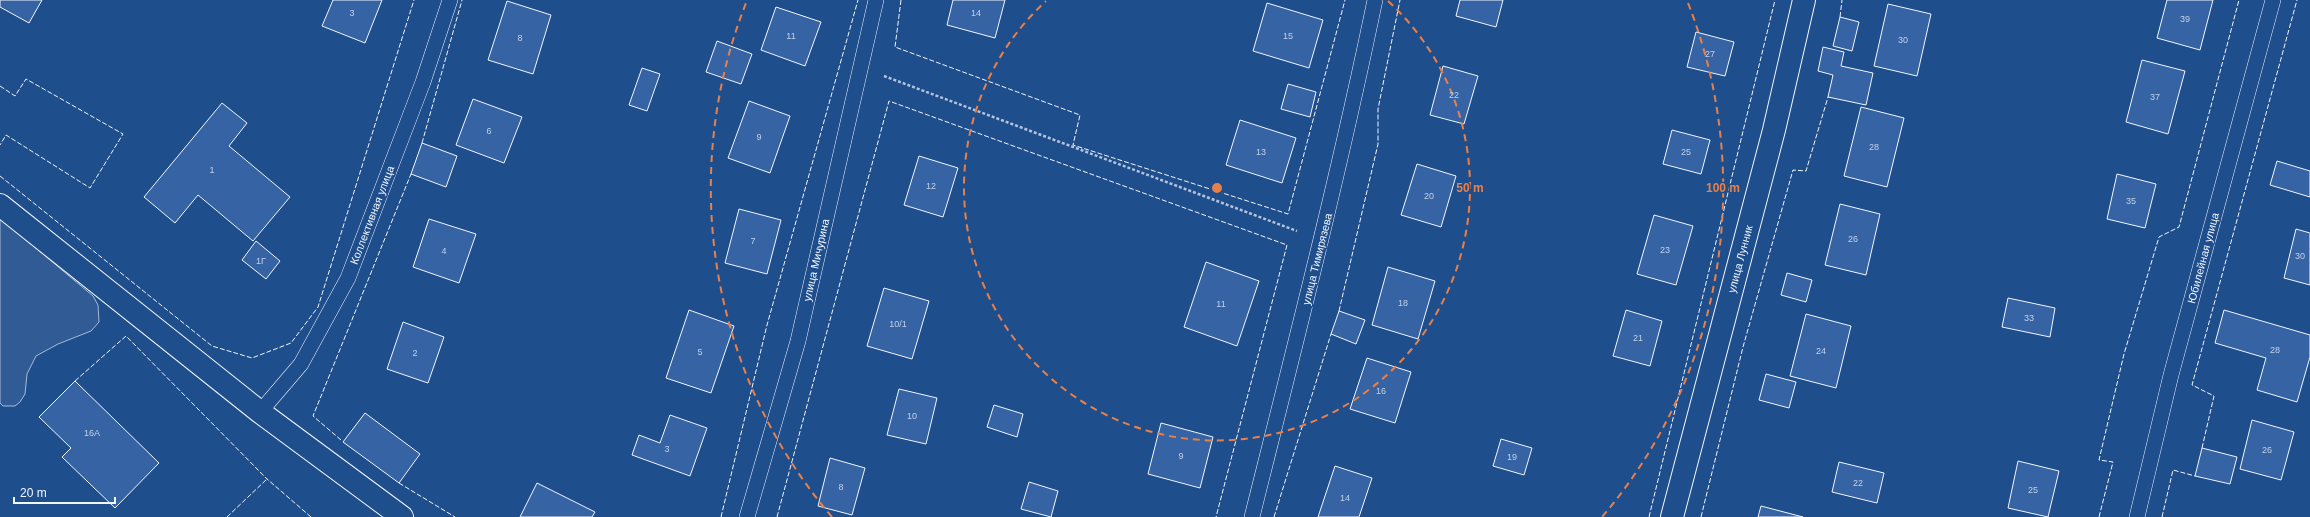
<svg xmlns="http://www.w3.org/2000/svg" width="2310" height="517" viewBox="0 0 2310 517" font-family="Arial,sans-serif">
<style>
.built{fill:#305b95;stroke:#a8bbd7}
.building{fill:#3563a3;stroke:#f2f6ff}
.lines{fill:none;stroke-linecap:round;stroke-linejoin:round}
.lane-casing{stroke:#f2f6ff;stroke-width:16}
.street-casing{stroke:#f2f6ff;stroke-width:24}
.path{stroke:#b3c4dc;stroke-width:2.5;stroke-dasharray:3 2;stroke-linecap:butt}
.lane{stroke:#1f4e8c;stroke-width:15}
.street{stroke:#1f4e8c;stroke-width:22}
.fence{stroke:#f2f6ff;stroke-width:1;stroke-dasharray:5 2;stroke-linecap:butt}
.ring{fill:none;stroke:#ea8049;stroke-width:2;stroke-dasharray:7 5}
.labels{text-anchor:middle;stroke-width:3;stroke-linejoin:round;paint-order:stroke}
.number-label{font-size:9px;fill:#c3d1e8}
.street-label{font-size:11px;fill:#f2f6ff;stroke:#1f4e8c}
.centre{fill:#ea8049;stroke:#1f4e8c;stroke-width:2}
.ring-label{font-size:12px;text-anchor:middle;font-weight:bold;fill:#ea8049;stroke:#1f4e8c;stroke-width:3;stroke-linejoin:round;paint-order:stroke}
</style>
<rect width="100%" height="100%" fill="#1f4e8c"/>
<!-- built -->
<path class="built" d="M0,218l93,78 5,9 1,17 -8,9 -33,13 -22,12 -9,18 -2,20 -5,8 -5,4h-12l-3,-3z"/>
<!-- building -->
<g class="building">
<path d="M0,0h42l-13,23 -29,-16z"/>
<path d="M333,0h49l-17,43 -43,-17z"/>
<path d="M953,0h52l-10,38 -48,-13z"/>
<path d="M1460,0h43l-7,27 -40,-11z"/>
<path d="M2167,0h46l-13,50 -43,-12z"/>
<path d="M507,1l44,14 -18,59 -45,-14z"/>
<path d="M1267,3l56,17 -14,48 -56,-17z"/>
<path d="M1888,4l43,10 -14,62 -43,-10z"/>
<path d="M776,7l45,15 -16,44 -44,-16z"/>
<path d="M1840,17l19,5 -7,29 -19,-5z"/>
<path d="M1696,32l38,10 -9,34 -38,-9z"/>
<path d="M717,41l35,13 -11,30 -35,-12z"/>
<path d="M1823,47l21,5 -3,14 32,7 -7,32 -38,-8 5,-22 -15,-4z"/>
<path d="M2142,60l43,11 -17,63 -42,-12z"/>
<path d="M1443,66l35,10 -14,48 -34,-9z"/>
<path d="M642,68l18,6 -13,37 -18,-6z"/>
<path d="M1288,84l28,8 -6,25 -29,-8z"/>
<path d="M473,99l49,18 -18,46 -48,-18z"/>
<path d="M749,101l41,15 -20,57 -42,-15z"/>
<path d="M222,103l25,20 -18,23 61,51 -37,44 -55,-46 -23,28 -31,-26z"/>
<path d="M1861,107l43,11 -17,69 -43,-11z"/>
<path d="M1240,120l56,18 -14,45 -56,-18z"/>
<path d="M1672,130l38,10 -9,34 -38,-10z"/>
<path d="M422,143l35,13 -11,31 -35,-13z"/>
<path d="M919,156l39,12 -15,49 -39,-12z"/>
<path d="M2277,161l33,10v26l-40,-12z"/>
<path d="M1417,164l39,12 -15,51 -40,-12z"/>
<path d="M2117,174l39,10 -11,44 -38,-9z"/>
<path d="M1840,204l40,10 -14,61 -41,-10z"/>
<path d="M739,209l42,11 -14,54 -42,-11z"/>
<path d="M1654,215l39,11 -17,59 -39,-11z"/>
<path d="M429,219l47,15 -17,49 -46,-16z"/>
<path d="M2296,229l14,4v52l-26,-7z"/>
<path d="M256,241l24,20 -14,18 -24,-19z"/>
<path d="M1206,262l53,19 -22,65 -53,-19z"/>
<path d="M1388,267l47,14 -17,58 -46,-14z"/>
<path d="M1787,273l25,7 -6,22 -25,-7z"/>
<path d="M884,288l45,13 -17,58 -45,-13z"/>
<path d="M2008,298l47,10 -5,29 -48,-10z"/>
<path d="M689,310l45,16 -23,67 -45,-15z"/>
<path d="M1626,310l36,11 -12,45 -37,-10z"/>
<path d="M2224,310l86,25v22l-13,45 -40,-12 9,-32 -51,-15z"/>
<path d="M1339,311l26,9 -9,24 -25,-10z"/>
<path d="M1806,314l45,12 -15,62 -46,-12z"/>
<path d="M403,322l41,15 -16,46 -41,-14z"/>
<path d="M1367,358l44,14 -16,51 -45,-14z"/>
<path d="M1766,374l30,8 -7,26 -30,-8z"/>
<path d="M75,381l84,82 -44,45 -53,-51 9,-9 -32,-31z"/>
<path d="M899,389l38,9 -11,46 -39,-9z"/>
<path d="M994,405l29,9 -6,23 -30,-10z"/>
<path d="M365,413l55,41 -21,29 -56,-41z"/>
<path d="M670,415l37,13 -17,48 -58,-21 7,-20 21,8z"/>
<path d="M2252,420l42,12 -13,48 -41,-11z"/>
<path d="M1161,423l52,14 -13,51 -52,-14z"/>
<path d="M1501,439l31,9 -8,27 -31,-9z"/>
<path d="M2202,448l35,9 -7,27 -35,-8z"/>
<path d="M830,458l35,10 -13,47 -34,-9z"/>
<path d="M2018,461l41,10 -11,46 -40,-9z"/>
<path d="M1839,462l45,11 -7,30 -45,-11z"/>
<path d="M1335,466l37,12 -13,39h-41z"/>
<path d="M1029,482l29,9 -7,26 -30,-8z"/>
<path d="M537,483l58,29 -3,5h-72z"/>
<path d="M1761,506l42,11h-45z"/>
</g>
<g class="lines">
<defs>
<g id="lane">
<path d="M260,412l41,-48 47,-86 75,-196 27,-82"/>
<path d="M747,517l51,-176 78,-341"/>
<path d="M1252,517c43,-172 87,-343 123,-517"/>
<path d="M2137,517l34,-142 102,-375"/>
</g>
<g id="street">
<path d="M0,205l260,207 142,105"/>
<path d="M1672,517l102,-387 30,-130"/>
</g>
</defs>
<!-- lane casing -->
<use href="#lane" class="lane-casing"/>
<!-- street casing -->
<use href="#street" class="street-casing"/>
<!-- path -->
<path class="path" d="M884,76l413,155"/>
<!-- lane -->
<use href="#lane" class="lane"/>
<!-- street -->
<use href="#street" class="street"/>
<!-- fence -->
<g class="fence">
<path d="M901,0l-6,47 185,68 -7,30 215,69 57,-214"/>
<path d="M1840,17l2,-17"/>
<path d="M0,86l15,10 11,-17 97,55 -33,54 -84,-53 -6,10"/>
<path d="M422,143l40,-143"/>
<path d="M0,176l212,170 40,12 39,-15 27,-36 96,-307"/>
<path d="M1339,311l39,-167v-35l22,-109"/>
<path d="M75,381l51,-45 141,143 44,38"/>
<path d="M341,440l-28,-24 98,-242"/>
<path d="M2202,448l12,-52 -22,-11 105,-385"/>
<path d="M399,483l56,34"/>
<path d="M227,517l40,-38"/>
<path d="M721,517l46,-192 91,-325"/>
<path d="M777,517l112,-416 398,144 -71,272"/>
<path d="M1274,517l57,-183"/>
<path d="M1649,517l126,-517"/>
<path d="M1701,517l42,-170 50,-177 13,1 22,-74"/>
<path d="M2099,517l14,-55 -14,-2 25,-106 35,-117 20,-10 60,-227"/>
<path d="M2162,517l11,-47 22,6"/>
</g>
</g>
<!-- distance rings -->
<g class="ring">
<path d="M1388 1A253 253 0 1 1 1046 1"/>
<path d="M832 517A506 506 0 0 1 746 3M1688 3A506 506 0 0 1 1602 517"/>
</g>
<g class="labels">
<!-- number labels -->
<g class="number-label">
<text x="352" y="16">3</text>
<text x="976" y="16">14</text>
<text x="2185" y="22">39</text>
<text x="791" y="39">11</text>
<text x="1288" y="39">15</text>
<text x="520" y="41">8</text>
<text x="1903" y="43">30</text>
<text x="1710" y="57">27</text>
<text x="1454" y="98">22</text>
<text x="2155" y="100">37</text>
<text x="489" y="134">6</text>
<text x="759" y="140">9</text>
<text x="1874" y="150">28</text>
<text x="1261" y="155">13</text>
<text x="1686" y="155">25</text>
<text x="212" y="173">1</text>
<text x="931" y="189">12</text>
<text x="1429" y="199">20</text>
<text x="2131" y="204">35</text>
<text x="1853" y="242">26</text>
<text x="753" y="244">7</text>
<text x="1665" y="253">23</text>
<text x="444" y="254">4</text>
<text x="2300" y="259">30</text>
<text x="261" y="264">1Г</text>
<text x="1403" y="306">18</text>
<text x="1221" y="307">11</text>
<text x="2029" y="321">33</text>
<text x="898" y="327">10/1</text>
<text x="1638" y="341">21</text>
<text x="2275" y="353">28</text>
<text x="1821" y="354">24</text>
<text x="700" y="355">5</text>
<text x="415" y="356">2</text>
<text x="1381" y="394">16</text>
<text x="912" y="419">10</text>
<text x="92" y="436">16А</text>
<text x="667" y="452">3</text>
<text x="2267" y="453">26</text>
<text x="1181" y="459">9</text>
<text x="1512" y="460">19</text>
<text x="1858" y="486">22</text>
<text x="841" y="490">8</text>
<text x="2033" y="493">25</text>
<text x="1345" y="501">14</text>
</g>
<!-- street labels -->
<g class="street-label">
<text transform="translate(372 215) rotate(-69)" y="4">Коллективная улица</text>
<text transform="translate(2203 258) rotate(-75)" y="4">Юбилейная улица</text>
<text transform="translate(1317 259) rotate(-76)" y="4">улица Тимирязева</text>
<text transform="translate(1740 259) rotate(-75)" y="4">улица Лунник</text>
<text transform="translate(816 260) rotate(-77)" y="4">улица Мичурина</text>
</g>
</g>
<circle cx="1217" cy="188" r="6" class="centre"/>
<g class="ring-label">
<text x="1470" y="192">50 m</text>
<text x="1723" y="192">100 m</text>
</g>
<!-- scale -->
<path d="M14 497v6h101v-6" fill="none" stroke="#f2f6ff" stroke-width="2"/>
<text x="20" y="497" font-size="12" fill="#f2f6ff" stroke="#1f4e8c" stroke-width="3" paint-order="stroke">20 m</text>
</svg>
